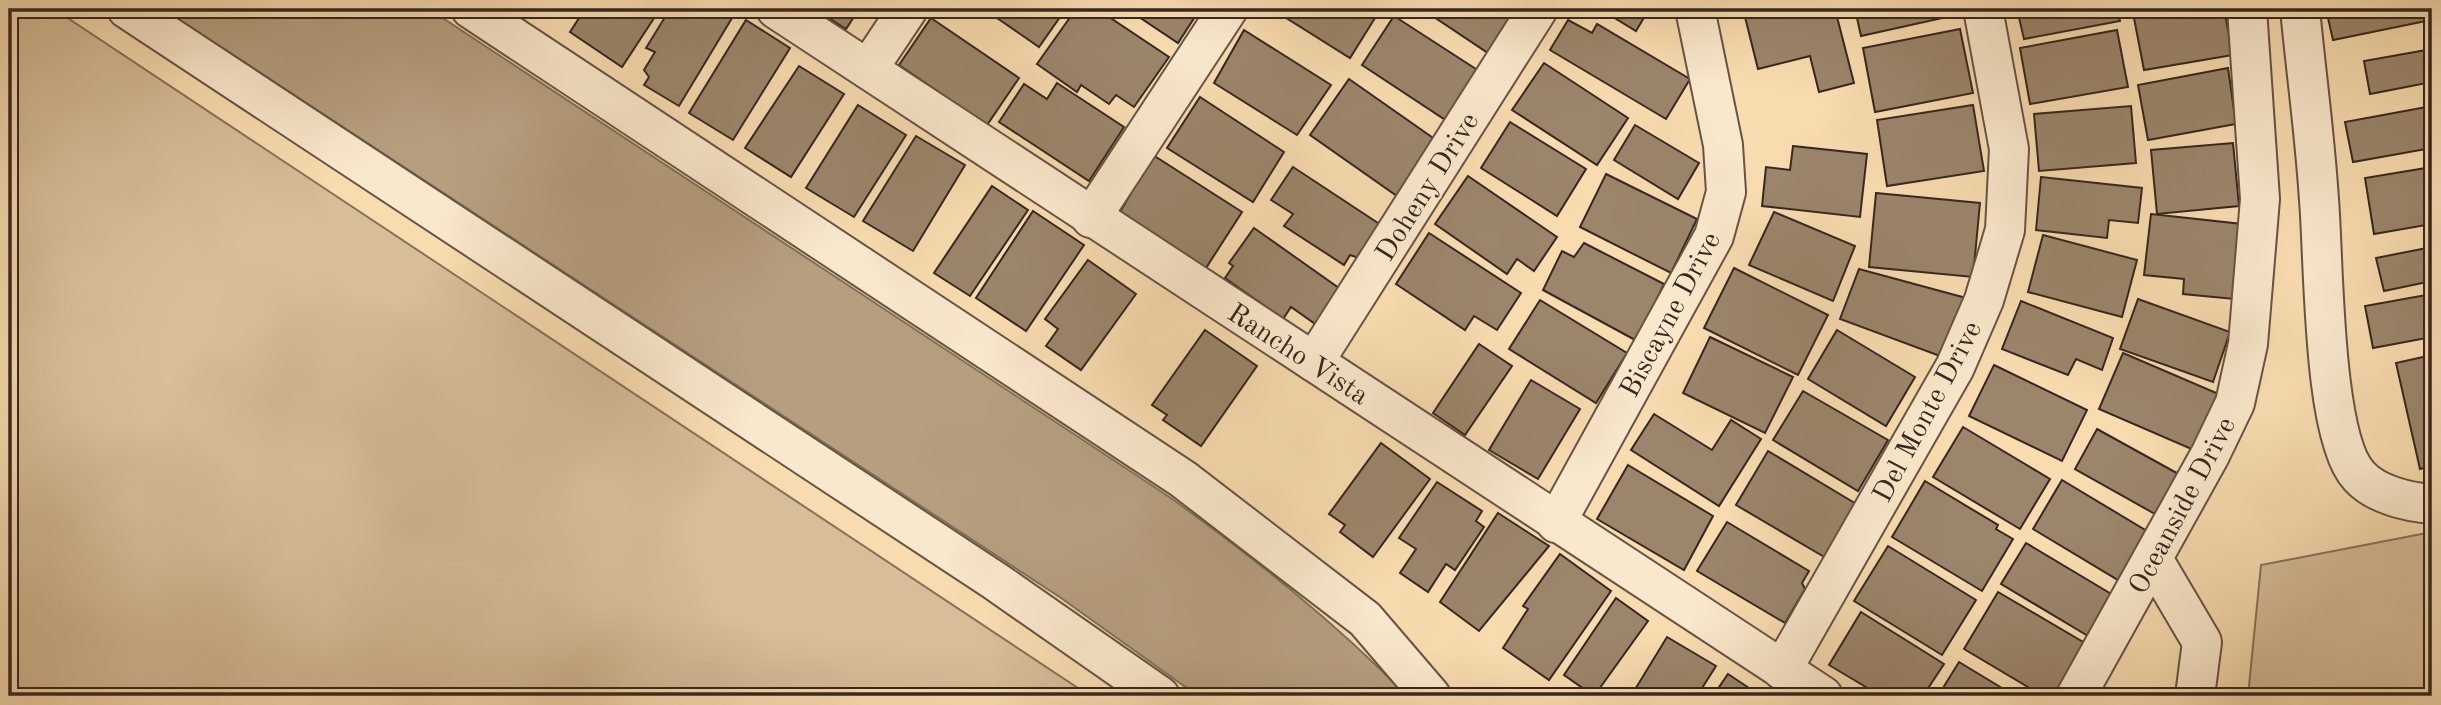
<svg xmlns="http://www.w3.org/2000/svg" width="2441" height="705" viewBox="0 0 2441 705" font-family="'Old Standard TT',serif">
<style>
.green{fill:#d7bd98;stroke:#86725c;stroke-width:2}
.water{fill:#b69e7f;stroke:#836e59;stroke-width:2}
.building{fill:#9b856b;stroke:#362720;stroke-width:2}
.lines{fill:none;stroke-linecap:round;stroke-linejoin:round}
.minor-casing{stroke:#665444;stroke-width:42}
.minor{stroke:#fae8cc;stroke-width:38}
.labels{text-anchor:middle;stroke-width:5;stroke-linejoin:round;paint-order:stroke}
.street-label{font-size:28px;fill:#362720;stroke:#fae8cc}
</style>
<rect width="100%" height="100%" fill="#f8dcb0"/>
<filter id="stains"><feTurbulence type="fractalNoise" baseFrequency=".00286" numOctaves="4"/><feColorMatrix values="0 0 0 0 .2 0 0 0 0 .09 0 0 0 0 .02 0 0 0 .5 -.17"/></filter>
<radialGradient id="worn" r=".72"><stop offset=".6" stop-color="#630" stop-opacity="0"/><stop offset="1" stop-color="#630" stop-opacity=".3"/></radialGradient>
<!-- green -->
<g class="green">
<path d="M9,9h45l1036,687h-1081z"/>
<path d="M2432,532v164h-184l13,-131z"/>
</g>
<!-- water -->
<path class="water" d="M163,9h266l739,487c85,61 166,125 239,200h-209l-137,-98z"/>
<!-- building -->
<g class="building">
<path d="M585,9h75l-38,58 -52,-35z"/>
<path d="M670,9h58l7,4 -56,93 -35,-21 5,-8 -5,-7 11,-18 -9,-4z"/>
<path d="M815,9h44l-13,20z"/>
<path d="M984,9h63l13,8 -21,30z"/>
<path d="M1076,9h21l72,48 -35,50 -18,-12 -7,9 -28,-19 -4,7 -40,-28z"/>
<path d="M1127,9h73l-22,34z"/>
<path d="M1272,9h106l2,1 -30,48z"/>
<path d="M1422,9h100l-31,46z"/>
<path d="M1600,9h49l-13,22z"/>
<path d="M1743,9h92l19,74 -35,9 -9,-36 -52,13z"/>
<path d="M1855,9h100l1,6 -95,21z"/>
<path d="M2017,9h100l3,12 -96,18z"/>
<path d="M2187,9h37l9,46 -89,15 -10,-52z"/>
<path d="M2326,9h103l2,11 -98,20z"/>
<path d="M1394,16l85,55 -32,50 -85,-56z"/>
<path d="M931,18l88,60 -32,47 -88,-60z"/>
<path d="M746,20l44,28 -57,92 -44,-27z"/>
<path d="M1568,20l24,13 5,-9 93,55 -24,40 -116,-69z"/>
<path d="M1960,29l13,64 -98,19 -12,-64z"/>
<path d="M1244,30l87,55 -34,50 -83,-52z"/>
<path d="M2117,30l11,57 -98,17 -10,-56z"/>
<path d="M2432,49v33l-62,12 -6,-33z"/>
<path d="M1544,63l84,55 -31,47 -85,-55z"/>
<path d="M799,66l45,28 -53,83 -46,-29z"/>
<path d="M2228,68l8,56 -88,16 -10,-55z"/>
<path d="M1349,79l87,61 -39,56 -87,-61z"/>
<path d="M1057,83l67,44 -35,54 -90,-59 25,-38 23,15z"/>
<path d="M1200,97l84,55 -31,50 -86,-54z"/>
<path d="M858,105l48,30 -52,82 -48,-29z"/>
<path d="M1973,105l11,66 -97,15 -10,-66z"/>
<path d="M2131,106l5,57 -97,8 -5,-57z"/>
<path d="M2432,106v42l-79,14 -8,-40z"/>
<path d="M1510,122l76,47 -29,47 -76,-48z"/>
<path d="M1635,125l64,38 -21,36 -64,-39z"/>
<path d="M916,136l49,29 -52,86 -50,-30z"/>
<path d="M2233,143l6,63 -82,8 -6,-64z"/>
<path d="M1793,146l74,8 -7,63 -98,-11 4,-39 24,3z"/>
<path d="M1153,155l89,57 -36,56 -86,-56z"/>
<path d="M1293,167l88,58 -22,33 -9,-3 -6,10 -60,-39 9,-12 -22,-14z"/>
<path d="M2432,167v57l-58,10 -9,-56z"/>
<path d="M1606,174l91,45 -26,54 -91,-46z"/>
<path d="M1468,176l89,61 -23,34 -17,-12 -10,15 -72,-50z"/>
<path d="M2041,177l101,11 -4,35 -29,-3 -2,18 -71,-8z"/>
<path d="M992,186l36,24 -58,86 -36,-23z"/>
<path d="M1876,193l104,10 -7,74 -104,-10z"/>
<path d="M1033,211l51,34 -58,86 -50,-33z"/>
<path d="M1774,212l81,34 -22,55 -84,-36z"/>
<path d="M2151,214l91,10 -8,75 -51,-5 1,-15 -40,-4z"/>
<path d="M1254,228l92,65 -25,35 -30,-21 -8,12 -58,-41 8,-12 -4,-3z"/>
<path d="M1429,233l92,60 -24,37 -23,-14 -9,14 -69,-46z"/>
<path d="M2043,235l94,25 -15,57 -94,-25z"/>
<path d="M1584,243l80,41 -27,57 -94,-51 19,-39 12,6z"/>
<path d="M2432,247v34l-48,10 -8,-33z"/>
<path d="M1088,260l48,34 -55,76 -35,-24 12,-17 -13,-10z"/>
<path d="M1734,268l94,47 -30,60 -94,-47z"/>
<path d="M1859,269l107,29 -26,58 -100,-37z"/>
<path d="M2432,294v43l-59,11 -8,-42z"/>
<path d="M2138,299l92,33 -17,50 -93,-33z"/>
<path d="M1540,300l87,53 -31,50 -87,-54z"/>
<path d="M2021,301l92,37 -11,32 -26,-11 -8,16 -66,-26z"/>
<path d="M1205,330l52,36 -56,80 -38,-26 4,-5 -15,-10z"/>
<path d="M1837,330l78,47 -29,49 -78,-47z"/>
<path d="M1710,337l83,40 -28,56 -82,-40z"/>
<path d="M1479,344l33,22 -47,69 -32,-22z"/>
<path d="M2123,353l98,42 -25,56 -97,-42z"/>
<path d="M2432,355v111l-12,3 -24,-106z"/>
<path d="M1994,365l93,45 -25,51 -93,-45z"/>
<path d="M1531,380l49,29 -42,70 -49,-29z"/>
<path d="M1803,391l85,49 -30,51 -85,-51z"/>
<path d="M1654,414l58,36 19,-30 30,19 -42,67 -88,-56z"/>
<path d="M1963,427l87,52 -30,50 -87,-52z"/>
<path d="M2097,429l87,48 -22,41 -87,-49z"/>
<path d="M1381,443l49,36 -57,78 -33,-25 5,-7 -16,-11z"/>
<path d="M1768,451l90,54 -32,53 -90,-53z"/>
<path d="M1628,465l85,51 -29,54 -87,-51z"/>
<path d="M2062,480l85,51 -29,49 -85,-51z"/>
<path d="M1925,481l73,44 -2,4 17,10 -31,52 -90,-54z"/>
<path d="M1437,482l45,29 -6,10 8,6 -29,43 -9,-6 -18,28 -28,-19 16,-24 -17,-11z"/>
<path d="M1498,513l51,33 -70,85 -39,-29z"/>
<path d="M1727,522l82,49 -7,12 3,6 -20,34 -88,-52z"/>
<path d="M2026,543l87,52 -25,41 -87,-52z"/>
<path d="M1888,546l88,54 -34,55 -88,-54z"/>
<path d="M1560,554l51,37 -62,89 -46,-32 25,-39 -5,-3z"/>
<path d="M1998,592l92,54 -30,50h-17l-79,-47z"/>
<path d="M1616,598l32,23 -54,75 -30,-21z"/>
<path d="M1861,612l83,52 -21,32h-42l-52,-31z"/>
<path d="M1667,637l49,29 -19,30h-66z"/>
<path d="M1959,662l56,34h-77z"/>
<path d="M1728,674l33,22h-48z"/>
</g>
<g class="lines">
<defs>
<g id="minor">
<path d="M127,9l868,572 165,115"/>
<path d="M471,9l712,470 182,140 66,77"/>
<path d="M776,9l1047,687"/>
<path d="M2300,9c6,63 15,127 19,191 5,58 3,237 40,276 17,19 49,26 73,28"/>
<path d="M868,69l40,-60"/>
<path d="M1091,218l137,-209"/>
<path d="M1314,362l224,-353"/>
<path d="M1556,523l158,-287 12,-44 -3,-47 -28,-136"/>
<path d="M2153,559l49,83 -7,54"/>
<path d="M1782,670l173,-303 29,-67 21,-70 4,-81 -26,-140"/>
<path d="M2076,696l134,-241 25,-52 13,-59 12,-145 -13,-190"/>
</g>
</defs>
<!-- minor casing -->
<use href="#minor" class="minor-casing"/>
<!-- minor -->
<use href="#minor" class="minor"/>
</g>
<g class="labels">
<!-- street labels -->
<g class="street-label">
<text transform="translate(1426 186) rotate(-58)" y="10">Doheny Drive</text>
<text transform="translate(1669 314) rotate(-62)" y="10">Biscayne Drive</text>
<text transform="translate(1299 353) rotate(33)" y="10">Rancho Vista</text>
<text transform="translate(1926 411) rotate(-62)" y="10">Del Monte Drive</text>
<text transform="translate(2181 505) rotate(-62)" y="10">Oceanside Drive</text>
</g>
</g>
<!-- margin -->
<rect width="2441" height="705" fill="none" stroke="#f8dcb0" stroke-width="35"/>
<rect x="10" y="10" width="2420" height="684" fill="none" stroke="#362720" stroke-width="3.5"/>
<rect x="18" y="18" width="2406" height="670" fill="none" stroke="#362720" stroke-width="2"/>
<rect width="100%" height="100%" filter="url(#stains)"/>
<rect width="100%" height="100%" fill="url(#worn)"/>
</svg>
